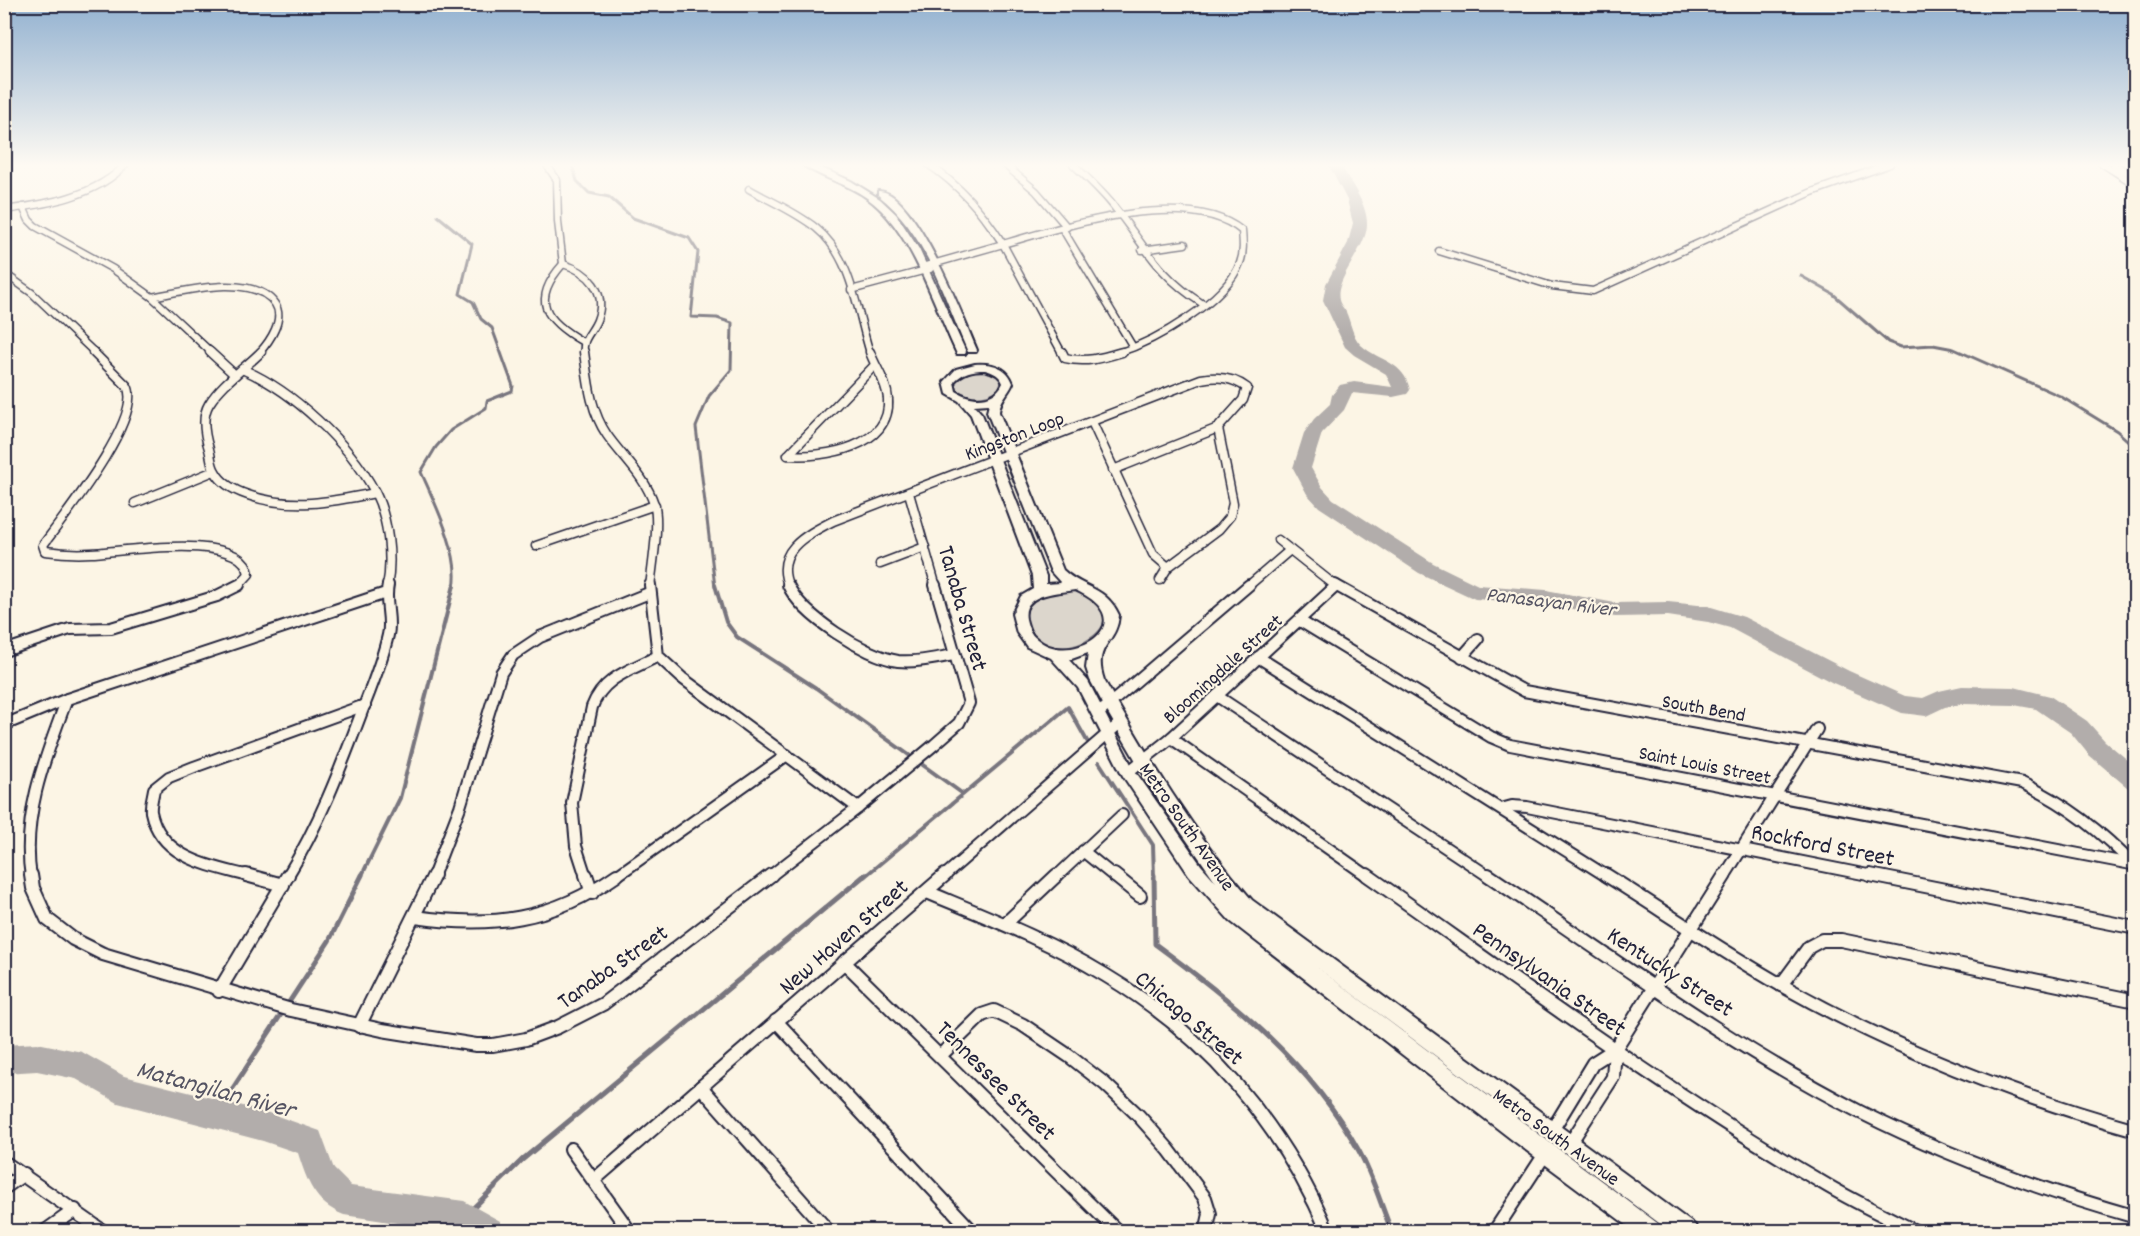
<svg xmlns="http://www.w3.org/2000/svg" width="2140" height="1236" viewBox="0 0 2140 1236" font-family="Dekko,sans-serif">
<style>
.green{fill:#dcd6cc;stroke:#7f7c84;stroke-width:1.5}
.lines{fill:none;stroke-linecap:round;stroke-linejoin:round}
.stream-far2{stroke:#78757e;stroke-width:3}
.stream-far1{stroke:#78757e;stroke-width:4}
.stream{stroke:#78757e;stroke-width:5}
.river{fill:#b2adab;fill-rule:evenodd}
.street-far3-casing{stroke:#22223b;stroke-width:9}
.street-far2-casing{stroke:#22223b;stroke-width:11}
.street-far1-casing{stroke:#22223b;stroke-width:14}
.street-casing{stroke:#22223b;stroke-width:16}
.secondary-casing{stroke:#22223b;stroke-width:4}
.street-far3{stroke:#fcf5e5;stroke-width:6}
.street-far2{stroke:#fcf5e5;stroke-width:8}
.street-far1{stroke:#fcf5e5;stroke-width:10}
.street{stroke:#fcf5e5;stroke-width:12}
.secondary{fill:#fcf5e5;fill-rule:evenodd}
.labels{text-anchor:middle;stroke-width:4.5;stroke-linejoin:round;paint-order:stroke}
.street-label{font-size:20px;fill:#22223b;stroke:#fcf5e5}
.water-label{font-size:21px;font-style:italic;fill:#545362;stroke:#fcf5e5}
.near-street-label{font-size:24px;fill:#22223b;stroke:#fcf5e5}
.near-water-label{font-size:26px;font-style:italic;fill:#545362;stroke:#fcf5e5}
</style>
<rect width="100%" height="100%" fill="#fcf5e5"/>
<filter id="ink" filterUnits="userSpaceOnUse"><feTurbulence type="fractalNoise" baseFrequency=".0167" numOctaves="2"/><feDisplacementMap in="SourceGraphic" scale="12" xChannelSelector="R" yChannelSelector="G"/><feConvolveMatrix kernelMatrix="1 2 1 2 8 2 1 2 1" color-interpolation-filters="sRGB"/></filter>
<g filter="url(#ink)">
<!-- green -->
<g class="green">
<path d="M980,370l18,6 3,6 -2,7c-13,9 -28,10 -41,1l-3,-6c4,-11 15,-12 25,-14z"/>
<path d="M1075,590c75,28 -14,82 -43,45 -4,-4 -6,-12 -8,-17 8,-28 26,-26 51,-28z"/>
</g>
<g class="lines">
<!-- stream-far2 -->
<g class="stream-far2">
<path d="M572,164l5,17 12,12 20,4 24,21 56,20 9,14 -7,65 26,1 15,5 -1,47 -22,26 -13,31 19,160"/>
<path d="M438,216l34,28 -12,50 13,8 8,17 11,9 21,58 -1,5 -25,10 -1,7 -35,22 -15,17 -15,25c13,29 40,83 33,115"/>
<path d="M1801,276l32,18 55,48 13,5 32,-2 21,4 106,47 57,35 19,17"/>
</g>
<!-- stream-far1 -->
<g class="stream-far1">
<path d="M715,585l11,37 11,15 79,51 147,106"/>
<path d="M1099,762l54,83 1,32"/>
<path d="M361,877l39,-79 54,-213"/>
<path d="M864,877l204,-170 19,34"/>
</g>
<!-- stream -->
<g class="stream">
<path d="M1154,875l1,69c79,58 156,120 204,207 14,26 22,54 33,81"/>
<path d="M216,1114l113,-173 33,-66"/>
<path d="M464,1217l58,-57 343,-285"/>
</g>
<!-- river -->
<g class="river">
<path d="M1328,164h13c8,19 26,38 26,59 1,25 -33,55 -28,77 1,5 5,8 7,12 5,11 6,24 15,33 19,17 43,16 49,45l-3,4 -14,3 -41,-4 -8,17 -22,23 -11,35 11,19 11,12 100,64 45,22 68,5 69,13 53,-1 40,4 36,11 105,54 56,25 18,2 16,-7 23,-5 52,1 36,9 37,25 18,20 31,26v24l-8,-3 -39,-33 -18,-22 -35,-24 -22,-4 -52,-1 -17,3 -19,9 -24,-3 -69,-30 -103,-55 -22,-6 -40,-6 -53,1 -69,-13 -71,-5 -56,-26 -100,-66 -12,-13 -14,-26 11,-35 10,-14 16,-15 2,-9 8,-10 14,-3 38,5 -6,-13 -32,-19 -9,-8 -22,-47 3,-16 22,-41 5,-20 -6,-23z"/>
<path d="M37,1043l45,9 42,24 139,35 57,20 14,38 17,17 113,15 36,20 5,11h-49l-112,-17c-30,-12 -37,-34 -46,-62l-35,-12 -145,-38 -42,-24 -39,-8 -33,2v-28z"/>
</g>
<defs>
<g id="street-far3">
<path d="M546,164l11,16 1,42 5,42"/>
<path d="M928,164c32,22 54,47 75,80"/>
<path d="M1004,164l32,27 31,36"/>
<path d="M1073,164c14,14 30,28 42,44 31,39 43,68 88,96"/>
<path d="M2103,164l33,21"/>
<path d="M2114,165l22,12"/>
<path d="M749,189c23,13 47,23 67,39 36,29 41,84 54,125"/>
<path d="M23,207l6,13 6,6 78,43 39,28 60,56"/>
<path d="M4,210c42,-6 92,-13 122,-46"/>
<path d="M1062,228l71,119"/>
<path d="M1003,244l59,109"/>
<path d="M1003,244c61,-18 186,-57 239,-13 1,11 2,22 -2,32 -14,38 -85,78 -122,90"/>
<path d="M1142,250l43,-6"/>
<path d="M1439,251l113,35 41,5 219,-99 78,-28"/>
<path d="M563,264c25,7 45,28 34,56 -5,13 -15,18 -13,33"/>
<path d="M563,264c-33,37 -18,56 20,78"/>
<path d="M922,267l81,-23"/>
<path d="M4,273l28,20 63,60"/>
<path d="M851,290l79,-21"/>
<path d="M152,297c32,-6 101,-25 123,7 10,15 -5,37 -16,49"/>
</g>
<g id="street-far2">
<path d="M93,352l34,34c17,31 -64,132 -84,159l2,6c15,2 30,3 46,2 31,-1 152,-23 158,21l-12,13"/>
<path d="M210,352l25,23"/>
<path d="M261,352c-17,17 -39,31 -52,52 -8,13 -4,32 0,45 2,7 2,16 6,22 6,12 21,20 33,24 43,15 83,7 127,-2"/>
<path d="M584,352c4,29 6,58 23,83 16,23 38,41 47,69 6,18 -2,63 -4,83"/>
<path d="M1062,352l3,6c21,5 37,0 57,-6"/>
<path d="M242,369c50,21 107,74 133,123 13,26 18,66 12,95"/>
<path d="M1092,422l61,132 15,13"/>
<path d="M788,455c36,3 104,-8 100,-56 -1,-17 -13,-32 -18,-47"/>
<path d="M788,455l86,-89"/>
<path d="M1113,470l105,-42"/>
<path d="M909,493l27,94"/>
<path d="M135,503l79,-32"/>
<path d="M1278,540l59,47"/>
<path d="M536,546l119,-41"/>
<path d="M880,564l45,-17"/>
<path d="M789,587c-16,-36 17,-52 44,-66l368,-142c17,-3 32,-2 46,9l-4,12 -25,28 15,75 -3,13 -11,13 -51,38 -8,13"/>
<path d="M1247,587l43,-37"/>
</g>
<g id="street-far1">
<path d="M650,585l8,71 24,22 176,130"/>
<path d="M788,585c14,31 77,71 110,76 19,2 38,-3 56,-6"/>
<path d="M1335,585l189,106 498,92c43,20 82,50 114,85"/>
<path d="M1300,621l191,116 19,8 621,119"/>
<path d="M4,651l66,-22 41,-1 106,-32 22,-11"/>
<path d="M1258,657l350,220"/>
<path d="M1462,657l16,-18"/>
<path d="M1217,696l273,181"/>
<path d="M1099,713l150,-128"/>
<path d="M4,725l63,-26 319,-106"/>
<path d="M1171,738l198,139"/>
<path d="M1128,772l43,-34 165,-152"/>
<path d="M1501,809l11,-3 15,1 351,70"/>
<path d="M1083,851l32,26"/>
<path d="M31,877c-10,-61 15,-122 36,-178"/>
<path d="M252,877c-39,-11 -91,-17 -101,-65 -1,-7 2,-16 3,-23l15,-12 25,-10 171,-62"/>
<path d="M287,877c32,-52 53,-107 74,-163 10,-26 21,-52 27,-79 4,-16 -4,-33 0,-50"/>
<path d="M433,877l27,-70 41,-134 12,-18 27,-18 109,-44"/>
<path d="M586,877l-10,-31 -4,-43 20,-96c11,-30 39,-37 66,-51"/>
<path d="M615,877l172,-122"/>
<path d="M769,877l89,-69 76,-63 25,-22 10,-20 -34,-118"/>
<path d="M943,877l177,-154"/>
<path d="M1056,877l66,-62"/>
<path d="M1724,877l93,-148"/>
</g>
<g id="street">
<path d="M31,875l2,13 14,31 26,20 30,15 188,56 91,20 94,15h17l33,-6 32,-12 45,-23 168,-129"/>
<path d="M246,875l37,10"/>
<path d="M586,875l6,18"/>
<path d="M1114,875l26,21"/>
<path d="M1367,875c151,106 301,218 461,311 29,17 59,31 89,46"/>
<path d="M1488,875c122,81 241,170 372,237 89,45 181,78 276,105"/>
<path d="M1606,875c59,37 117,77 177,111 112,63 230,110 353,144"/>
<path d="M1870,875l266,53"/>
<path d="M927,892c60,25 122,49 178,83 101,60 177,149 223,257"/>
<path d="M415,917c77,11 137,4 202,-42"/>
<path d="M1005,924l52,-49"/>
<path d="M844,962l274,270"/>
<path d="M1781,985l28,-38 13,-7h19l295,61"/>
<path d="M219,991l69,-116"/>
<path d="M776,1021l197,211"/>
<path d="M359,1026l75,-151"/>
<path d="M941,1055l41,-40 12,-4 29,14 46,31 36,28 33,31 31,35 36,48 5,16 -4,18"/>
<path d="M701,1087l128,145"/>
<path d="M1551,1132l42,-69 22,-14 110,-174"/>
<path d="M1569,1145l44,-68 2,-28"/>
<path d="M571,1149l59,83"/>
<path d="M4,1162l100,70"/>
<path d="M594,1180l351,-305"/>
<path d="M4,1188l20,-14"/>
<path d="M44,1232l31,-22"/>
<path d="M1494,1232l53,-81"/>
</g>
<g id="secondary">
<path d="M801,164h12l38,17 29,18 16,15 23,35 47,103 -1,2h-8l-1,-2c-23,-49 -45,-123 -89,-154 -21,-15 -46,-20 -66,-34z"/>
<path d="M878,191c36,-3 86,129 99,159l-1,2h-8l-1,-2c-24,-54 -41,-118 -89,-155z"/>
<path d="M975,364c16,-1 32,2 38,19 -5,12 -13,16 -14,29l64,158c20,19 43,16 56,45 -2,30 -27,29 -15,65 44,77 89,153 148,220l443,325 3,7h-27l-357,-267 346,260 3,7h-27l-125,-93 -281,-218 -41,-46 -66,-99 -45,-88 -27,-30 -24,-11 -10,-14 -5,-19 9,-18 12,-7 -1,-13 -61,-161 -12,-14 -12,-7 -3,-12 12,-13zM985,370c8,2 15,5 18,13 -9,19 -31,18 -47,8l-2,-9c9,-10 18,-12 31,-12zM989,404l-2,8 64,160 10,11 -15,1v-8l-64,-162 -8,-9zM1075,590c72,32 -5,79 -38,49 -7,-5 -9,-12 -11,-20 -5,-26 32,-26 49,-29zM1088,653l-2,15 4,12 18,33 52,89 56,80 -15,-17 -68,-97 -45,-87 -19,-21z"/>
</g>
</defs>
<!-- street-far3 casing -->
<use href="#street-far3" class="street-far3-casing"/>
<!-- street-far2 casing -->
<use href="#street-far2" class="street-far2-casing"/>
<!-- street-far1 casing -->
<use href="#street-far1" class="street-far1-casing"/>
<!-- street casing -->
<use href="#street" class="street-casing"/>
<!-- secondary casing -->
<use href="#secondary" class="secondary-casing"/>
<!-- street-far3 -->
<use href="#street-far3" class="street-far3"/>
<!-- street-far2 -->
<use href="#street-far2" class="street-far2"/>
<!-- street-far1 -->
<use href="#street-far1" class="street-far1"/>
<!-- street -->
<use href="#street" class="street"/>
<!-- secondary -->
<use href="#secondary" class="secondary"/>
</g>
</g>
<!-- sky -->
<linearGradient id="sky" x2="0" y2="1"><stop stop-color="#92b1d0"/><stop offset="0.49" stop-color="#fefaf3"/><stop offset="1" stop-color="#fefaf3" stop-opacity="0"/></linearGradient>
<rect width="2140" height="337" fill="url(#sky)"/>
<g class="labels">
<!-- street labels -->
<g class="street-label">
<text transform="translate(1014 435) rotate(-21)" y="7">Kingston Loop</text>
<text transform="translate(1222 668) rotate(-42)" y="7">Bloomingdale Street</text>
<text transform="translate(1704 707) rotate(10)" y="7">South Bend</text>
<text transform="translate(1705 764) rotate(11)" y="7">Saint Louis Street</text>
<text transform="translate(1188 826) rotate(55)" y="7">Metro South Avenue</text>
<text transform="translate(1557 1136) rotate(36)" y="7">Metro South Avenue</text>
</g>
<!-- water labels -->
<g class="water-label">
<text transform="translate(1551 601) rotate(7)" y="7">Panasayan River</text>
</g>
<!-- near-street labels -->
<g class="near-street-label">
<text transform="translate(964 608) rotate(74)" y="8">Tanaba Street</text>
<text transform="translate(1823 844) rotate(11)" y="8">Rockford Street</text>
<text transform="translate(843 936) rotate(-41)" y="8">New Haven Street</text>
<text transform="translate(612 966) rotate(-35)" y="8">Tanaba Street</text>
<text transform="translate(1671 971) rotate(33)" y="8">Kentucky Street</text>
<text transform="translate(1550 978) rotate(35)" y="8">Pennsylvania Street</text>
<text transform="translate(1190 1017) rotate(40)" y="8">Chicago Street</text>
<text transform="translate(997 1080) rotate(45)" y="8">Tennessee Street</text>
</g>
<!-- near-water labels -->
<g class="near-water-label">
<text transform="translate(216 1088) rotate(15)" y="9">Matangilan River</text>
</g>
</g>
<!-- margin -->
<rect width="2140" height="1236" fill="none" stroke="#fcf5e5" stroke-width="24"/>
<rect x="12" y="12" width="2116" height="1212" fill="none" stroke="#22223b" stroke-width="2" filter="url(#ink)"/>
</svg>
